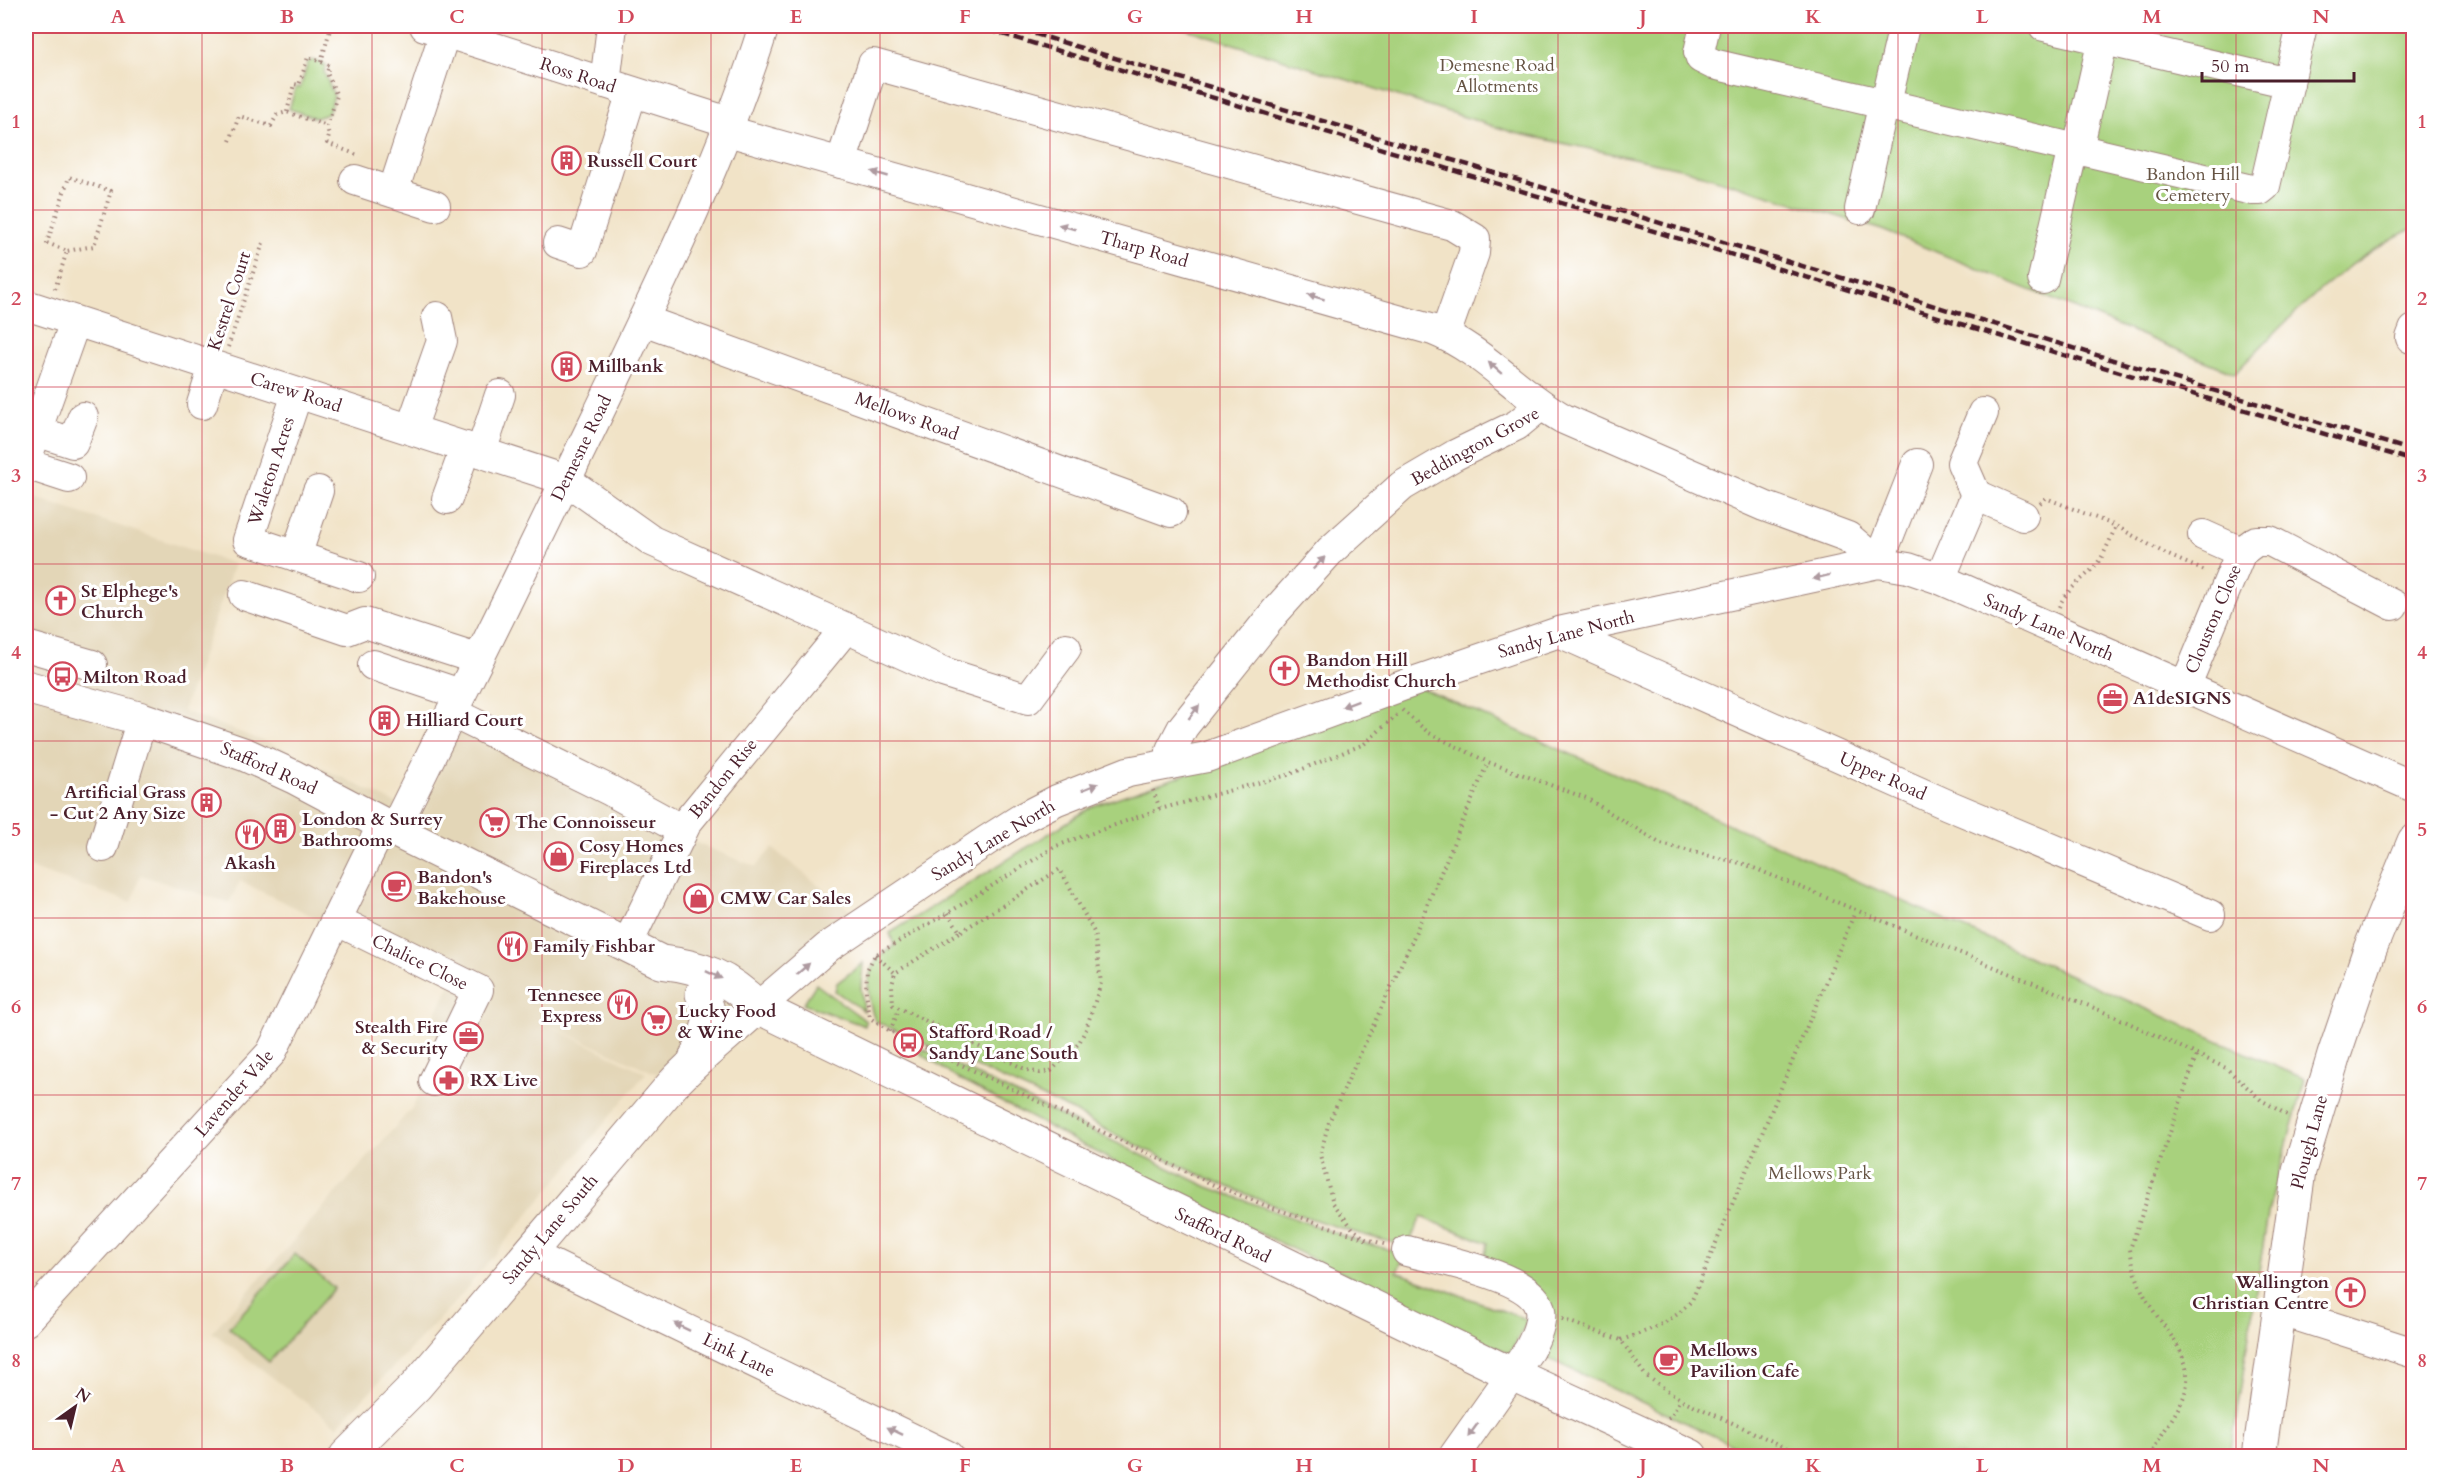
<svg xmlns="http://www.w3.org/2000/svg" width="2439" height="1482" viewBox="0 0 2439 1482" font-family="Cardo,serif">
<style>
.built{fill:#e3d6b7}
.green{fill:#a8d17d;stroke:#797854;stroke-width:1.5}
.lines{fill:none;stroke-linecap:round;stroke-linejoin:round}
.minor-casing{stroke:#9e8179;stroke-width:32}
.major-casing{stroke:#9e8179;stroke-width:35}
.path{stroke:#9e8179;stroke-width:4;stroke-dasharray:1.5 4.5;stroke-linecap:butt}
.minor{stroke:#fff;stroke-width:30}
.major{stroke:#fff;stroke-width:33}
.rail{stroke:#4a1f2b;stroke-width:4.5;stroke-dasharray:9 4.5;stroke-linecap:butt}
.oneway{fill:#ae9aa0}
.grid{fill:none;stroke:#d1495b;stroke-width:1.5;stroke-opacity:0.55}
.labels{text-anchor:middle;stroke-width:6;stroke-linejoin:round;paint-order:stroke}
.park-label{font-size:18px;fill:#665444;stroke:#fff}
.street-label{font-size:18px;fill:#4a1f2b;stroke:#fff}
.poi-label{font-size:18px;font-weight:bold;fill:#4a1f2b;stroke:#fff;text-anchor:start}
.neatline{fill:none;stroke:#d1495b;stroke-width:2}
.grid-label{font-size:20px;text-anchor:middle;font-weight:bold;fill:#d1495b}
</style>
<rect width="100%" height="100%" fill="#fff"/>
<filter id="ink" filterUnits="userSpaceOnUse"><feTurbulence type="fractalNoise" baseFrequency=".0167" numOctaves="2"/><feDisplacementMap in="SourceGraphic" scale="12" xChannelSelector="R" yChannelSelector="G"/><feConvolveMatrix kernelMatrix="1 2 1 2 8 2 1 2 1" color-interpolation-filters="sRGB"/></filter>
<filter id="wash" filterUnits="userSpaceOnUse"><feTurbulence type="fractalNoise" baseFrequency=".008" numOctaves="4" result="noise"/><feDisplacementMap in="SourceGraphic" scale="24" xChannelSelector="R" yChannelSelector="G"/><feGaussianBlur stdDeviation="1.35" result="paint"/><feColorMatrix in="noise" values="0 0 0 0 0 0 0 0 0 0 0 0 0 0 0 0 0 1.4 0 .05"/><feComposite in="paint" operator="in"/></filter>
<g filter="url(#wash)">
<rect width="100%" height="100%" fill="#f1e3c7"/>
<!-- built -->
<path class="built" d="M26,495l208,69 -51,147 96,36 143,69 36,-92 211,108 87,35 16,-19 80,64 -76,69 -119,93 -117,-53 106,52 -190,228 -119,125 -125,-94 200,-224 36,-66 -21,-11 24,-48 -211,-102 -11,22 -89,-28 -8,27 -106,-35z"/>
<!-- green -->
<g class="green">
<path d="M1177,26h1236v202c-71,33 -124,90 -178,145l-353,-143 -202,-62 -165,-35z"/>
<path d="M312,60l14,5 -2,7 10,24 -6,18 -12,4 -27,-9 7,-22 4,1 8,-26z"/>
<path d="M1410,683l895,396 -36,129 -39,248h-473l-221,-103 10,-21 -62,-74 4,-15 -67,-26 -13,29c-85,-19 -167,-51 -246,-89 -30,-14 -61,-28 -89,-46l-198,-90c-11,-31 -11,-58 19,-75l-4,-13 203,-127 85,-29z"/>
<path d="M863,963l-2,24 3,24 -29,-20 2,-8z"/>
<path d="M816,984l50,37 -1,5 -62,-22z"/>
<path d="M923,1049l285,138 146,53 51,14 -8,18 131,48 -18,34 -371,-179 -179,-95 -40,-27z"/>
<path d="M295,1254l39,34 -65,74 -40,-34z"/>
</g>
</g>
<g filter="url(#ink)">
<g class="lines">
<defs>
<g id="minor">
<path d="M425,26l307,97"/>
<path d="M1705,26l-6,26 2,6 12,6 539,126h8l5,-4 37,-160"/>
<path d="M2044,26l245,57"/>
<path d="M605,83l7,-57"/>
<path d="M1886,103l18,-77"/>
<path d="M728,131l705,199c51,20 84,63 131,89l200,87 84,31 30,26"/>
<path d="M2078,149l28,-123"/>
<path d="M841,163l32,-99 579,161 23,14 -1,14 -29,82"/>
<path d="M355,180l80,26"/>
<path d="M393,192l52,-160"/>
<path d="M1860,209l24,-107"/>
<path d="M558,243l24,8 50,-159"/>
<path d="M2043,279l30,-131"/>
<path d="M26,305l540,175 86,61 194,87 -159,194 -60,123"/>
<path d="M643,320l528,192"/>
<path d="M2411,338l3,-8"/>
<path d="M297,394l-49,146 111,37"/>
<path d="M202,404l12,-38"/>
<path d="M411,429l31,-88 -5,-24"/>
<path d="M36,431l37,12 10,-26"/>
<path d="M481,452l19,-57"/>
<path d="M26,460l49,-138"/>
<path d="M26,464l43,14"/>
<path d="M1976,495l-14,-32 21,-50"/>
<path d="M447,499l19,-52"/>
<path d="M2203,535l38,17"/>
<path d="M296,556l22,-65"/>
<path d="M1878,563l39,-99"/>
<path d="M1940,579l36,-84 47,21"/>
<path d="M244,595l103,35 18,-7 112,36"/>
<path d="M846,628l97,44 85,27 38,-51"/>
<path d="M1559,632l389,173 262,110"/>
<path d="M26,646l66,19"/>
<path d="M373,665l87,29"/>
<path d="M2185,687l56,-135 15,-11h14l123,64"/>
<path d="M451,712l160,79 71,39"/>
<path d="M1171,764v-14l12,-23 92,-115 55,-61 72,-65 53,-31 62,-30 23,-19"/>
<path d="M394,830c69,-138 137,-277 204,-416 61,-127 124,-254 166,-388"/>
<path d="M103,847l39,-128"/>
<path d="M336,920l142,70 -44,91"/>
<path d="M758,1007l70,-60 158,-106 38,-24 33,-17 71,-28 79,-15 203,-74 149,-51 319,-69 30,5 32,11 474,208"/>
<path d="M1407,1251c29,8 127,25 133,59 2,12 -5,29 -11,40l-75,106"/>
<path d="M530,1254l418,202"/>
<path d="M2279,1310l135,43"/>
<path d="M26,1321l245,-268 112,-229"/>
</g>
<g id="major">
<path d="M26,687l116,32 104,36 48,22 100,53 267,132c42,5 67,15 97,45l739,360 194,89"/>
<path d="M695,1059c11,-28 21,-36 7,-65"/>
<path d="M346,1456l70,-70 257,-302c26,-28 57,-51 85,-77"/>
<path d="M2259,1456l40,-285 35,-116 36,-106 44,-108"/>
</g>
</defs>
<!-- minor casing -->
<use href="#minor" class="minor-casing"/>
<!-- major casing -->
<use href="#major" class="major-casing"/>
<!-- path -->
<g class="path">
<path d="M321,62l10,-36"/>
<path d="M287,112l7,-28 5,1 9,-28 21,8 -2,8 10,23 -10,30 2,10 -2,7 33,13"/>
<path d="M230,141l9,-25 32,10 6,-11 10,-3 40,14"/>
<path d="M55,289l12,-38 -20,-8 22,-66 42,14 -17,55 -27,5"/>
<path d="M228,347l35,-104"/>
<path d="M2040,503l6,-5 70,28 50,28 41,18"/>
<path d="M2059,607c8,-20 28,-29 40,-46 7,-10 12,-24 17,-35"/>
<path d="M1402,710l27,23 59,29 98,36 75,46 83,20 372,153 110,51 35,32 28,16"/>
<path d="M1153,790l7,19"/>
<path d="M948,913l12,19 100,-63 34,63 7,51 -15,46 -7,14 -28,28 -11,2 -13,-3 -134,-65 -1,-20 3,-12 65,-41"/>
<path d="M875,955l20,18"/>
<path d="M890,1031l9,-21"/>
<path d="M1366,1239l-99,-33 -55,-22 -322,-153 -20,-13 -4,-27 1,-21 8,-15 73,-42 108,-67 104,-37 128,-34 76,-31 33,-29"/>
<path d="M1384,1244l-18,-5 -13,-10 -20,-26 -13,-48 9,-33 82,-179 77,-181"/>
<path d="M1562,1319l59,21 24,35 35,24 125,57"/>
<path d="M1621,1340c27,-9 53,-18 71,-40l163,-388"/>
<path d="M1668,1418l4,-2 8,-17"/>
<path d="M2151,1456c8,-21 26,-41 33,-60 14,-40 -22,-67 -39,-99 -8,-16 -12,-31 -15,-48l67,-195"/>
</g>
<!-- minor -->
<use href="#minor" class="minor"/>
<!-- major -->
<use href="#major" class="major"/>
<!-- rail -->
<g class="rail">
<path d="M976,26l1438,435"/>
<path d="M1009,26l1405,425"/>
</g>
</g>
<!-- one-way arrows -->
<defs><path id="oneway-solid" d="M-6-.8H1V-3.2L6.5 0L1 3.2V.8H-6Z" transform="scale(1.5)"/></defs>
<g class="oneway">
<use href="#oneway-solid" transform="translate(880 174) rotate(-164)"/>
<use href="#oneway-solid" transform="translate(1067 227) rotate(-164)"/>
<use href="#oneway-solid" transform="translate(1316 297) rotate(-164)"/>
<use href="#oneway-solid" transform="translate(1495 368) rotate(-139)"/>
<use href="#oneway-solid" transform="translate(1319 563) rotate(-46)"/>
<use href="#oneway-solid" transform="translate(1821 577) rotate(166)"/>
<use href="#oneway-solid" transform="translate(1350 704) rotate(160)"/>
<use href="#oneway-solid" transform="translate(1194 712) rotate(-52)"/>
<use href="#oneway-solid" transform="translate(1090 787) rotate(-22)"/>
<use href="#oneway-solid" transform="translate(803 969) rotate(-41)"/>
<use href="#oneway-solid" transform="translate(714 975) rotate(25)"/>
<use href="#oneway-solid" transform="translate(682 1327) rotate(-154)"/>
<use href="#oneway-solid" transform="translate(1473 1430) rotate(126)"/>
<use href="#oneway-solid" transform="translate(895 1431) rotate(-154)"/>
</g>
</g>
<!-- grid -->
<path class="grid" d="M202,26v1430M372,26v1430M542,26v1430M711,26v1430M880,26v1430M1050,26v1430M1220,26v1430M1389,26v1430M1558,26v1430M1728,26v1430M1898,26v1430M2067,26v1430M2236,26v1430M26,210h2388M26,387h2388M26,564h2388M26,741h2388M26,918h2388M26,1095h2388M26,1272h2388"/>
<!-- icons -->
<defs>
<symbol id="building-ring" viewBox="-11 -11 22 22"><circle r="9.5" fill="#fff" stroke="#d1495b" stroke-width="1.5"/><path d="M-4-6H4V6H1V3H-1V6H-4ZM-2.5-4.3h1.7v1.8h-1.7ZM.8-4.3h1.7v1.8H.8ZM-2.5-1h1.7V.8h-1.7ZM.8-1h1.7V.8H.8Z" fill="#d1495b"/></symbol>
<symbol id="church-ring" viewBox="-11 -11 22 22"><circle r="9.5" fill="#fff" stroke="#d1495b" stroke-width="1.5"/><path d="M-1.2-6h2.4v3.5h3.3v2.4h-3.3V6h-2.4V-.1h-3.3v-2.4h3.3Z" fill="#d1495b"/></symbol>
<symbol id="bus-ring" viewBox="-11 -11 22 22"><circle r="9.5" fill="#fff" stroke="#d1495b" stroke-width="1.5"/><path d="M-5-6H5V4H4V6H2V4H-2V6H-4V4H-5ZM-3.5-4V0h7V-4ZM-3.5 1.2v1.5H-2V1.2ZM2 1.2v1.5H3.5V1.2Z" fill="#d1495b"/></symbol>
<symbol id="office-ring" viewBox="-11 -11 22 22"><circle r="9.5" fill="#fff" stroke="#d1495b" stroke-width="1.5"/><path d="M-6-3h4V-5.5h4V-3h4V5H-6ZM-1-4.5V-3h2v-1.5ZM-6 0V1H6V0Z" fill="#d1495b"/></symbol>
<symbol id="supermarket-ring" viewBox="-11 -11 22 22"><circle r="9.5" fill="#fff" stroke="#d1495b" stroke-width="1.5"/><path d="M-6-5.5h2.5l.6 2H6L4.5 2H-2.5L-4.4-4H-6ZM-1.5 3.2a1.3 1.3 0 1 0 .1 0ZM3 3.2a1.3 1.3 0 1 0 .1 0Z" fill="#d1495b"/></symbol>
<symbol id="restaurant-ring" viewBox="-11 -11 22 22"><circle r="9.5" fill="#fff" stroke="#d1495b" stroke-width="1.5"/><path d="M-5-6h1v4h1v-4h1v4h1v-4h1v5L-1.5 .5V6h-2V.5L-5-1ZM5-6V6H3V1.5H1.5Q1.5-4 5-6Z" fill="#d1495b"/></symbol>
<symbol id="shop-ring" viewBox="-11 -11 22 22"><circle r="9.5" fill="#fff" stroke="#d1495b" stroke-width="1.5"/><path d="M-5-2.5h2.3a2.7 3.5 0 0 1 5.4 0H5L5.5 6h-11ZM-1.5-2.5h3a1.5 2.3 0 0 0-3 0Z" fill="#d1495b"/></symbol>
<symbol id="cafe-ring" viewBox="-11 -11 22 22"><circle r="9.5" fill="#fff" stroke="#d1495b" stroke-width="1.5"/><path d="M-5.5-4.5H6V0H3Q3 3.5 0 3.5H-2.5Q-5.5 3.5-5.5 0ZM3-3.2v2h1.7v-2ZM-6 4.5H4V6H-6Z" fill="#d1495b"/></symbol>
<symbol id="pharmacy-ring" viewBox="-11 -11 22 22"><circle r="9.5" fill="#fff" stroke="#d1495b" stroke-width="1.5"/><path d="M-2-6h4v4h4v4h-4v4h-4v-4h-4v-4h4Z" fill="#d1495b"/></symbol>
</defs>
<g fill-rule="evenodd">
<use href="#building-ring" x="550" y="144" width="33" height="33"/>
<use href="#building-ring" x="550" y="350" width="33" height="33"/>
<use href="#church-ring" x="44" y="584" width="33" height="33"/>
<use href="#church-ring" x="1268" y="654" width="33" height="33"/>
<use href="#bus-ring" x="46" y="660" width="33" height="33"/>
<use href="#office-ring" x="2096" y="682" width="33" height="33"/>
<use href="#building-ring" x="368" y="704" width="33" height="33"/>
<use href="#building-ring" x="190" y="786" width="33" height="33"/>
<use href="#supermarket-ring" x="478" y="806" width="33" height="33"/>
<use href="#building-ring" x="264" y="812" width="33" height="33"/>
<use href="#restaurant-ring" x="234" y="818" width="33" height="33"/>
<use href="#shop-ring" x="542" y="840" width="33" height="33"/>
<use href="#cafe-ring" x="380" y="870" width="33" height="33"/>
<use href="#shop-ring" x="682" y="882" width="33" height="33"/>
<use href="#restaurant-ring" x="496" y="930" width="33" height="33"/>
<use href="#restaurant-ring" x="606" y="988" width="33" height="33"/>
<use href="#supermarket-ring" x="640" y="1004" width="33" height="33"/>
<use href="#office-ring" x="452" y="1020" width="33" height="33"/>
<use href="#bus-ring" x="892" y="1026" width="33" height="33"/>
<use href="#pharmacy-ring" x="432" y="1064" width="33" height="33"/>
<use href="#church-ring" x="2334" y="1276" width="33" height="33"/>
<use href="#cafe-ring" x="1652" y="1344" width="33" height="33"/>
</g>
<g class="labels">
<!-- park labels -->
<g class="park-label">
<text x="1497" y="71">Demesne Road<tspan x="1497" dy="21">Allotments</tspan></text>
<text x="2193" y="180">Bandon Hill<tspan x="2193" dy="21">Cemetery</tspan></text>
<text x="1820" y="1179">Mellows Park</text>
</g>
<!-- street labels -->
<g class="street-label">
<text transform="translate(578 75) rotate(18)" y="6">Ross Road</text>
<text transform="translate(1144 249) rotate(16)" y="6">Tharp Road</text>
<text transform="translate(229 301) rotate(-72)" y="6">Kestrel Court</text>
<text transform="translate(296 392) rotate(18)" y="6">Carew Road</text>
<text transform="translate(907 416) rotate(20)" y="6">Mellows Road</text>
<text transform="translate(1475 446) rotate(-29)" y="6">Beddington Grove</text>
<text transform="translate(581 448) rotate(-64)" y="6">Demesne Road</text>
<text transform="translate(271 471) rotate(-72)" y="6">Waleton Acres</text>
<text transform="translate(2213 619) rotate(-67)" y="6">Clouston Close</text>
<text transform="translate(2049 627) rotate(24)" y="6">Sandy Lane North</text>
<text transform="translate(1566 634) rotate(-15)" y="6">Sandy Lane North</text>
<text transform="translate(269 768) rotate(24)" y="6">Stafford Road</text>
<text transform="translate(1883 776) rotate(24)" y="6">Upper Road</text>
<text transform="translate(723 778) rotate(-51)" y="6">Bandon Rise</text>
<text transform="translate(993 840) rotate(-31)" y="6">Sandy Lane North</text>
<text transform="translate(420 962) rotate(26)" y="6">Chalice Close</text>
<text transform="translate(234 1093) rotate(-49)" y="6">Lavender Vale</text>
<text transform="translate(2309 1142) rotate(-75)" y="6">Plough Lane</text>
<text transform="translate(550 1229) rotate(-50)" y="6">Sandy Lane South</text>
<text transform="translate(1223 1235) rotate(26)" y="6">Stafford Road</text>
<text transform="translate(739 1355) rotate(26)" y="6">Link Lane</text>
</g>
<!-- poi labels -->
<g class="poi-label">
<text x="587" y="167">Russell Court</text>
<text x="588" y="372">Millbank</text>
<text x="81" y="597">St Elphege's<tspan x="81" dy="21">Church</tspan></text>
<text x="1306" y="666">Bandon Hill<tspan x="1306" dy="21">Methodist Church</tspan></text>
<text x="83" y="683">Milton Road</text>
<text x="2133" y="704">A1deSIGNS</text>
<text x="406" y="726">Hilliard Court</text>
<text x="186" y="798" text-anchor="end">Artificial Grass<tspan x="186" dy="21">- Cut 2 Any Size</tspan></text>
<text x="302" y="825">London &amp; Surrey<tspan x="302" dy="21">Bathrooms</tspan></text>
<text x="515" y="828">The Connoisseur</text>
<text x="579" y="852">Cosy Homes<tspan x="579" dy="21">Fireplaces Ltd</tspan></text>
<text x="250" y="869" text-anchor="middle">Akash</text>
<text x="417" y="883">Bandon's<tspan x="417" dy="21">Bakehouse</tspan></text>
<text x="720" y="904">CMW Car Sales</text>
<text x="533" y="952">Family Fishbar</text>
<text x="602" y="1001" text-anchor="end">Tennesee<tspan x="602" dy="21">Express</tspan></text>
<text x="678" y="1017">Lucky Food<tspan x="678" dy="21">&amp; Wine</tspan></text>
<text x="448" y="1033" text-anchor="end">Stealth Fire<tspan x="448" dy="21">&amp; Security</tspan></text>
<text x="929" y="1038">Stafford Road /<tspan x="929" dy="21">Sandy Lane South</tspan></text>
<text x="470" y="1086">RX Live</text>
<text x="2329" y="1288" text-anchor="end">Wallington<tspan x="2329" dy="21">Christian Centre</tspan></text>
<text x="1690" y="1356">Mellows<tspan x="1690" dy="21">Pavilion Cafe</tspan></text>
</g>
</g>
<!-- margin -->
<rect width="2439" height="1482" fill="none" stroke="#fff" stroke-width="66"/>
<!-- north arrow -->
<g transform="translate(75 1407) rotate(34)" stroke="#ffffff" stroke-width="4.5" paint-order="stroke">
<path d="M0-4.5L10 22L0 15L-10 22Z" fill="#4a1f2b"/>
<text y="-9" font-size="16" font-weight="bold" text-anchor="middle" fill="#4a1f2b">N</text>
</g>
<!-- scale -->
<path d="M2202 72v9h152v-9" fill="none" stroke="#4a1f2b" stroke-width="3"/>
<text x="2211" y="72" font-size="18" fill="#4a1f2b" stroke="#ffffff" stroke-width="4.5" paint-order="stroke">50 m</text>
<rect x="33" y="33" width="2373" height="1416" class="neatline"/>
<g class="grid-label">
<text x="118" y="23">A</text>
<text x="287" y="23">B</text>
<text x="457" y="23">C</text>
<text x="626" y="23">D</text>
<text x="796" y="23">E</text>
<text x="965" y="23">F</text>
<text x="1135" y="23">G</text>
<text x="1304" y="23">H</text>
<text x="1474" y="23">I</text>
<text x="1643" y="23">J</text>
<text x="1813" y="23">K</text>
<text x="1982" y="23">L</text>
<text x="2152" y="23">M</text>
<text x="2321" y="23">N</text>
<text x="16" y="128">1</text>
<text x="2422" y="128">1</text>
<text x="16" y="305">2</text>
<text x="2422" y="305">2</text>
<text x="16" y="482">3</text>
<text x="2422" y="482">3</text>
<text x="16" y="659">4</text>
<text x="2422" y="659">4</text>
<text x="16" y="836">5</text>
<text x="2422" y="836">5</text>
<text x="16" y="1013">6</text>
<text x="2422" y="1013">6</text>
<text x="16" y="1190">7</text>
<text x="2422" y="1190">7</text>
<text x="16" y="1367">8</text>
<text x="2422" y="1367">8</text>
<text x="118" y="1472">A</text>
<text x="287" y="1472">B</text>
<text x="457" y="1472">C</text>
<text x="626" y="1472">D</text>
<text x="796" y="1472">E</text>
<text x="965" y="1472">F</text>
<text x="1135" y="1472">G</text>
<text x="1304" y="1472">H</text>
<text x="1474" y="1472">I</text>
<text x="1643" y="1472">J</text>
<text x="1813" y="1472">K</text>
<text x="1982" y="1472">L</text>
<text x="2152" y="1472">M</text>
<text x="2321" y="1472">N</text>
</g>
</svg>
